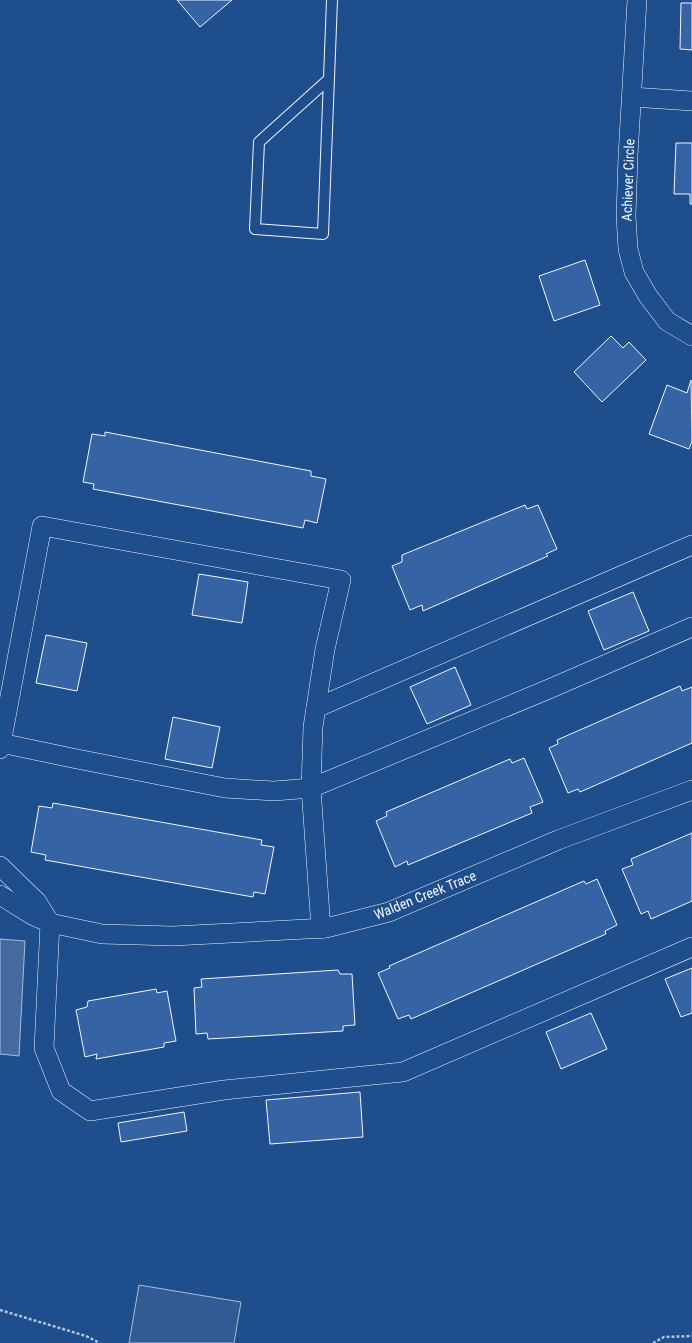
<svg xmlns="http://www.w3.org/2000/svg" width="692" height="1343" viewBox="0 0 692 1343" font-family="'Roboto Condensed',sans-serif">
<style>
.built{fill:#305b95;stroke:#a8bbd7}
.water{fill:#446ba0;stroke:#a8bbd7}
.building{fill:#3563a3;stroke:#f2f6ff}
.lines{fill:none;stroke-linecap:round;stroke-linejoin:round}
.lane-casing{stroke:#f2f6ff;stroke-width:12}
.street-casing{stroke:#f2f6ff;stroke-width:20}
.path{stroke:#b3c4dc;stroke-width:2.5;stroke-dasharray:3 2;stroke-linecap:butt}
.lane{stroke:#1f4e8c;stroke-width:10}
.street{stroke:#1f4e8c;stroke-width:19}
.labels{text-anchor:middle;stroke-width:3;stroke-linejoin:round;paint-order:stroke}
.street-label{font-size:14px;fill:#f2f6ff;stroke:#1f4e8c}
</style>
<rect width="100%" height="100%" fill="#1f4e8c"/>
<!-- built -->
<path class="built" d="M139,1285l102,17 -7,41h-105z"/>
<!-- water -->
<path class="water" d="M0,939l25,2 -6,115 -19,-2z"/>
<!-- building -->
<g class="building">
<path d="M177,0h55l-32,27z"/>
<path d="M681,3h11v47l-12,-1z"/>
<path d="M676,143h16v61h-2v-10h-16z"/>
<path d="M585,260l15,45 -46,16 -15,-45z"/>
<path d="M611,336l12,12 6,-6 17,18 -44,42 -28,-30z"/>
<path d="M691,380l1,61 -3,8 -40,-15 18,-49 20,8z"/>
<path d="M105,432l206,39v5l15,3 -9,44 -12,-3 -2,8 -210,-39 1,-5 -11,-2 9,-48 13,2z"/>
<path d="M525,505l2,4 11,-4 19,44 -11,5 2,2 -125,55 -1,-6 -12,5 -18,-44 10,-4v-7z"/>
<path d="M199,574l49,8 -6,41 -50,-8z"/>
<path d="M633,592l16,39 -45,19 -16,-39z"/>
<path d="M46,635l41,8 -10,48 -41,-8z"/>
<path d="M455,667l16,38 -44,19 -17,-37z"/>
<path d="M680,686l2,5 10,-4v56l-112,49 -2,-3 -10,4 -19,-45 9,-4 -1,-4z"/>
<path d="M173,717l47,10 -8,41 -47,-9z"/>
<path d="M524,758l19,44 -13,5 2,6 -124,52 -1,-4 -12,6 -19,-46 11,-5 -1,-4 124,-53 2,4z"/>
<path d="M53,803l209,37 -1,5 13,2 -9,47 -11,-2 -1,5 -208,-37 1,-5 -15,-3 8,-46 13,2z"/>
<path d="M692,833v68l-41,18 -3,-8 -7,3 -19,-45 11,-4 -2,-6z"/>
<path d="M597,879l20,46 -12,6 1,3 -195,85 -2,-4 -11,4 -20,-46 12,-5 -1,-2 195,-85 2,3z"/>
<path d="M692,968v45l-11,4 -16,-38z"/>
<path d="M338,970l2,4h12l3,51 -12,1v5l-135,8 -1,-6 -11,1 -2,-46 8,-1 -1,-8z"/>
<path d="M156,989l1,4 10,-2 9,50 -12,2v4l-68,12 1,-5 -12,3 -9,-47 11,-3 1,-6z"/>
<path d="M591,1013l16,36 -46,20 -15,-37z"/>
<path d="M360,1092l3,45 -93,7 -4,-44z"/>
<path d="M184,1112l3,19 -66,11 -3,-19z"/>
</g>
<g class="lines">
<defs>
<path id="lane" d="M329,79l-70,63 -4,87 68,5 9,-234"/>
<g id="street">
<path d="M637,0l-9,156 -2,60 2,33 6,23 14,24 19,25 25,15"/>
<path d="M632,97l60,4"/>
<path d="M316,708l376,-163"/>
<path d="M1,743l71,15 153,30 49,3 37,-3 238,-99 143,-62"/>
<path d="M0,749l42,-223 299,54 -16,69 -12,78 -2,61 10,141"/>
<path d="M0,866l37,36 13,21"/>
<path d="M0,895l32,20 18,8 52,11 71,2 153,-8 63,-16 169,-72 134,-50"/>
<path d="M50,923l-6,125 17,43 29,20 134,-21 179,-18 289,-125"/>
</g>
</defs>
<!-- lane casing -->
<use href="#lane" class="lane-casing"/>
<!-- street casing -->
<use href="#street" class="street-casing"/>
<!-- path -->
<g class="path">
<path d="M0,1310l86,26 14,7"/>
<path d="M653,1343l11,-6 28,-1"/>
</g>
<!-- lane -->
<use href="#lane" class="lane"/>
<!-- street -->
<use href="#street" class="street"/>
</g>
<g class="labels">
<!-- street labels -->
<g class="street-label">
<text transform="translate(628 180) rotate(-88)" y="5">Achiever Circle</text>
<text transform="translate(425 895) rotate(-22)" y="5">Walden Creek Trace</text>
</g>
</g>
</svg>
